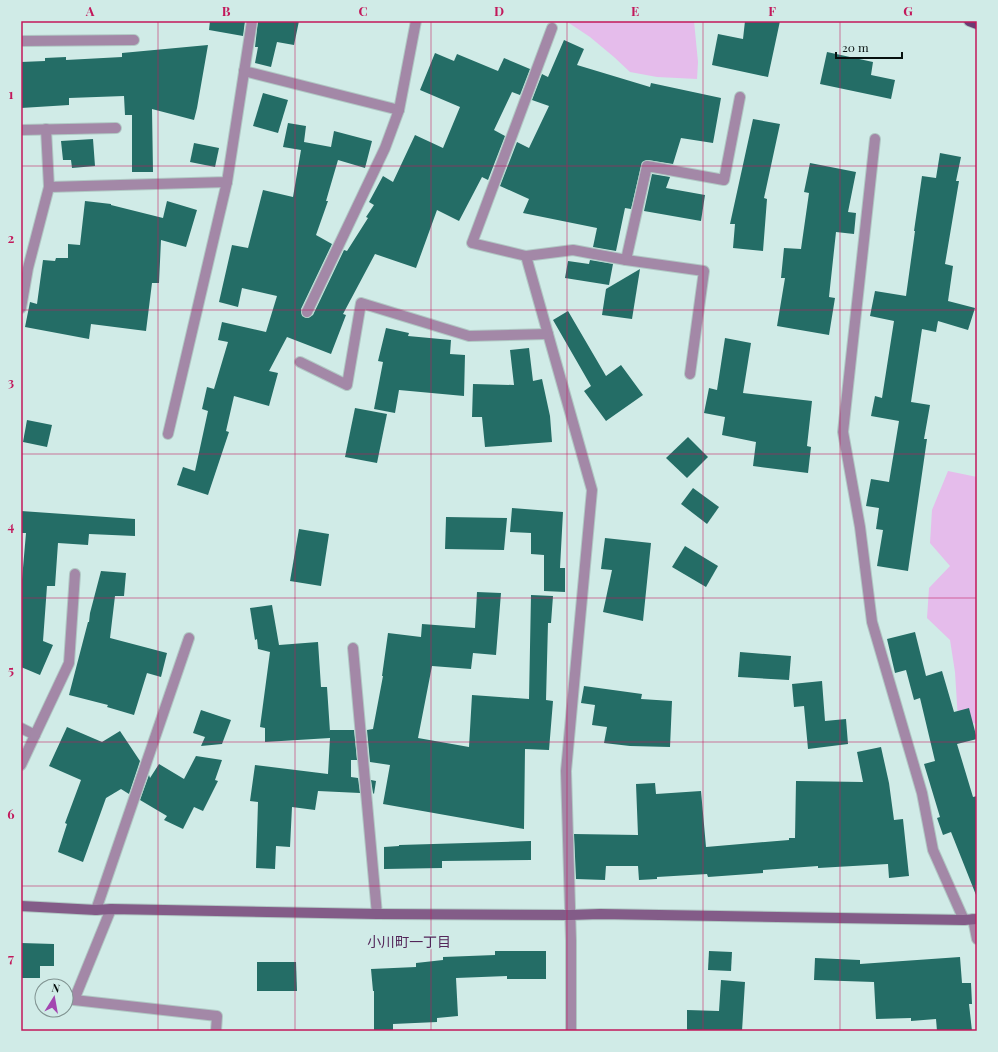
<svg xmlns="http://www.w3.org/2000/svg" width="998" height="1052" viewBox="0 0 998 1052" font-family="'Playfair Display','Noto Sans JP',serif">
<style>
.green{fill:#e5bceb}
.building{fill:#246d66}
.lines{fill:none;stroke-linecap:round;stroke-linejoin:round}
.lane-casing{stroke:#b0c8c4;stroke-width:12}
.street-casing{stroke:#b0c8c4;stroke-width:12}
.secondary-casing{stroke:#b0c8c4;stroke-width:12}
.primary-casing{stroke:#b0c8c4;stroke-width:12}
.lane{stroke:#a388a7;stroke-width:10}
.street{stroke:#a388a7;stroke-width:10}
.secondary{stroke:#835c88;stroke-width:10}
.primary{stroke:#6b3c72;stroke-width:10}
.grid{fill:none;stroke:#c2185b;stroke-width:1;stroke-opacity:0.55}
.labels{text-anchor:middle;stroke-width:3;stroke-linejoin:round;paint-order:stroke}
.neighbourhood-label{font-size:14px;fill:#532659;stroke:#d0ebe7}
.neatline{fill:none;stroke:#c2185b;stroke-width:1.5}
.grid-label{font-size:13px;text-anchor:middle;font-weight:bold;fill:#c2185b}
</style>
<rect width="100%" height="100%" fill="#d0ebe7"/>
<!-- green -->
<g class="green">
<path d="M566,21h128l4,41 -1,17 -40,-2 -27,-5 -16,-15 -24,-20z"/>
<path d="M948,471l29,6v247l-19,-4 -3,-48 -5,-32 -23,-22 2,-30 21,-22 -20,-23 2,-33z"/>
</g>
<!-- building -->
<g class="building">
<path d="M210,21h35l-2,15 -34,-6z"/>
<path d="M258,21h41l-5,24 -17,-3 -6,25 -16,-4 3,-16h-3z"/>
<path d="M745,21h35l-12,56 -56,-12 6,-31 25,5z"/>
<path d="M564,40l20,9 -7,16 73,22 1,-4 70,15 -8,45 -32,-5 -8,26 -25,-4 -6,2 -11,47 -6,-1 -9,43 -23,-4 4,-19 -74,-15 6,-14 -29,-13 17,-44 12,6 20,-42 -17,-6 10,-26 6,3z"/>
<path d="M208,45l-11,63 -3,12 -42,-11 1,63h-21v-57h-7l-1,-19 -55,2v7l-48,3v-46l24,-1v-3l21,-1v3l56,-3v-4z"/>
<path d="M827,52l46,10 -2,13 24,5 -4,19 -71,-15z"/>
<path d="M435,53l19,8 3,-7 41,17 6,-13 26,11 -10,26 -8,-3 -18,38 11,6 -17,44 -6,-3 -23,44 -22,-11 -21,58 -41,-14 -32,60 3,1 -15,39 -44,-17 -18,34 9,2 -9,33 -35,-10 -8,35 3,1 -21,63 -31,-10 6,-18 12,4 13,-60 -6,-2 5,-22 7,2 14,-47 -10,-2 4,-18 44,10 11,-36 -35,-8 -4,19 -19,-5 13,-57 16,3 15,-58 30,7 8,-47 -18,-3 5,-24 18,3 -2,16 27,5 3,-16 38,10 -7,27 -27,-8 -12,41h2l-12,34 16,9 -31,65 1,7 6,2 5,-3 31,-65 3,1 21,-33 -2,-1 8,-12 -5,-3 14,-26 10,6 22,-47 28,13 17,-41 -40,-17z"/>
<path d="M263,93l25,7 -10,33 -25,-7z"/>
<path d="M753,119l27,5 -16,74 3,1 -4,52 -30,-3 2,-24h-5z"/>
<path d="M93,139l2,27 -23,2 -1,-8h-8l-2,-19z"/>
<path d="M194,143l25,5 -4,19 -25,-5z"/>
<path d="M940,153l21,4 -5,24h3l-14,83 8,2 -5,35 27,7 -7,22 -30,-9 -2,11 -14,-3 -11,73 19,3 -6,34h3l-19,132 -31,-5 6,-36 -7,-1 3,-21 -13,-2 5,-27 18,3 10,-61 -28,-5 4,-20 7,2 12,-77 -24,-5 5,-25 31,5 9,-65h-1l8,-55 14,2z"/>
<path d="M810,163l46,9 -8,40 8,1 -2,21 -18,-2 -7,65 6,1 -6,37 -52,-9 8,-48h-4l3,-30 17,1 8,-56 -5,-1z"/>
<path d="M652,174l18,3 -4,11 39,7 -4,26 -57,-10z"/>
<path d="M85,201l26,3v1l52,13 4,-17 30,9 -11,37 -25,-7 -2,43h-7l-6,48 -55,-7 -2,15 -64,-12 5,-25 7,2 6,-44 12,1 1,-3h12v-14l12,1z"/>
<path d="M590,260l23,4 -4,21 -44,-7 3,-17 21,3z"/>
<path d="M640,269l-8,50 -30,-4 4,-26z"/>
<path d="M568,311l38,65 15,-11 22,30 -37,26 -22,-30 7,-5 -38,-66z"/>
<path d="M386,328l23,5 -1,3 43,4 -1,14 15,1 -1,41 -65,-6 -4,23 -21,-4 9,-47 -5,-1z"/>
<path d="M725,338l26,5 -8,50 69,8 -5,45 4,1 -3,26 -55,-7 3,-24 -34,-7 3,-18 -21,-4 5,-25 8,2z"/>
<path d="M529,348l4,33 9,-2 8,37 2,26 -67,5 -3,-30h-10l1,-33 41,1 -4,-35z"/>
<path d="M355,408l32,6 -10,49 -32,-6z"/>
<path d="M27,420l25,5 -5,22 -24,-5z"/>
<path d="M688,437l20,20 -21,21 -21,-20z"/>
<path d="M693,488l26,19 -12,17 -26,-20z"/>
<path d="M512,508l51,4 -3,56h5v24l-21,-1v-36l-13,-1v-21l-21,-1z"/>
<path d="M21,511l114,8v17l-46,-2 -1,11 -30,-2 -3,43h-8l-4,55 10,4 -13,30 -19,-8v-76l5,-58h-5z"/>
<path d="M446,517l61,1 -3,32 -59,-1z"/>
<path d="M299,529l30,5 -8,52 -31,-5z"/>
<path d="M605,538l46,5 -8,78 -40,-9 9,-42 -11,-1z"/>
<path d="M685,546l33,20 -12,21 -34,-20z"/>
<path d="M101,571l25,2 -2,23h-9l-5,42 57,15 -6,24 -14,-4 -13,42 -27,-8 1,-2 -39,-10 19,-73h1l1,-9z"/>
<path d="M477,592l24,1 -5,62 -23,-2 -2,16 -39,-3 -14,72 51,9 3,-52 57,4 2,-104 22,1 -2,27h-3l-2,77 7,1 -4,49 -24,-1 -1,80 -141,-25 7,-39 -20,-3 -3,-32 6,-1 10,-53h-1l6,-43 33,4 1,-13 53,4z"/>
<path d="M272,605l7,40 39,-3 3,45h6l3,45v-2h24l3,30h-6v17l7,1 2,15 -42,-2 -3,19 -23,-3 -2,40 -14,-1 -1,23 -19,-1 2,-66 -8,-1 5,-36 73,9 2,-36 -65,4v-14l-5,-1 10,-75 -12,-3 -1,-10 -2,1 -5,-32z"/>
<path d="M915,632l11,44 16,-5 12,41 15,-4 8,31 -20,5 16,53 4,-1v99h-1l-25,-63 -8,3 -6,-17 3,-1 -16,-53 11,-3 -15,-63 -6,2 -8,-30 -11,3 -8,-34z"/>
<path d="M740,652l51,4 -2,24 -51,-3z"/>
<path d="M822,681l3,40 21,-2 2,25 -40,5 -4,-43 -10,1 -2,-23z"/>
<path d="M584,686l58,8 -1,5 31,2 -2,46 -40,-1 -26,-3 3,-16 -15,-2 3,-20 -14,-2z"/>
<path d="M201,710l30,10 -9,24 -21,2 4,-9 -12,-4z"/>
<path d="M67,727l35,15 18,-11 20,30 -11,33 -8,-5 -15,9 -23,64 -25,-10 9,-28 -2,-1 16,-43 -32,-14z"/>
<path d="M881,747l8,36 5,37 9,-1 6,57 -20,2 -1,-14 -70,4v-2l-55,4v3l-55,4 -1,-3 -50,3v2l-18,1 -1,-14h-32l-1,14 -29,-1 -2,-45 64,1 -2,-51 19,-1 1,11 45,-3 5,56 83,-7v-2h6l1,-57 67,1 -6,-30z"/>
<path d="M196,756l26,4 -7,20 3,1 -15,30 -9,-4 -11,22 -19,-9 3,-4 -27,-16 9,-25 1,3 9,-14 25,15z"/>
<path d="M371,780l5,1 -2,13 -1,-1z"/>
<path d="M531,841v19l-89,1v7l-58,1v-22l15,-1v-1z"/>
<path d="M21,943l33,1v22h-14v12h-19z"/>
<path d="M495,951h51v28h-39v-3l-51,2 2,38 -21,2v4l-44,2v6h-19v-39h-1l-2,-22 45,-2v-4l27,-3v-3l52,-2z"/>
<path d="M709,951l23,1 -1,19 -23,-1z"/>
<path d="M960,957l2,26h9l1,21h-3l3,27h-35l-1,-12 -25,2v-3l-35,1 -2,-37 -60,-2 1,-22 45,2v4z"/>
<path d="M257,962h39l1,29h-40z"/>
<path d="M721,980l24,2 -3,49h-55v-21l32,1z"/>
</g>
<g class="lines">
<defs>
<path id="lane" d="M21,41l113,-1"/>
<g id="street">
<path d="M552,28l-80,215 54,13 66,234 -26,281 5,170v90"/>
<path d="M244,71l155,39 17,-89"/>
<path d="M46,129l3,58"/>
<path d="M21,130l95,-2"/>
<path d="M875,139l-32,293 17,95 12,95 50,171 11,57 31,70"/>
<path d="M526,256l47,-6 53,10 78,11 -14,103"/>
<path d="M626,260l21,-94 77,14 16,-83"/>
<path d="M21,308l7,-40 21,-81 178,-5 25,-161"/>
<path d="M307,312l78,-164 14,-38"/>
<path d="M300,362l47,23 14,-82 108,33 79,-2"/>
<path d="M168,434l59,-252"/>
<path d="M353,648l24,266"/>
<path d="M21,728l14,7 -14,30"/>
<path d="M35,735l34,-72 6,-89"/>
<path d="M111,909l-37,91 143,16 -1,15"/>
<path d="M96,910l93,-272"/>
<path d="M973,919l4,20"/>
</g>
<path id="secondary" d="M21,906l75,4 15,-1 266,5 193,1 30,-1 364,6 13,-1"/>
<path id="primary" d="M969,21l8,3"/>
</defs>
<!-- lane casing -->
<use href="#lane" class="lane-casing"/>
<!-- street casing -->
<use href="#street" class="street-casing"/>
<!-- secondary casing -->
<use href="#secondary" class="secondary-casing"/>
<!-- primary casing -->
<use href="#primary" class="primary-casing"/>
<!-- lane -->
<use href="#lane" class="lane"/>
<!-- street -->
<use href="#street" class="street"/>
<!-- secondary -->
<use href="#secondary" class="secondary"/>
<!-- primary -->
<use href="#primary" class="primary"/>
</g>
<!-- grid -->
<path class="grid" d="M158,21v1010M295,21v1010M431,21v1010M567,21v1010M703,21v1010M840,21v1010M21,166h956M21,310h956M21,454h956M21,598h956M21,742h956M21,886h956"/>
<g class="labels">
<!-- neighbourhood labels -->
<g class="neighbourhood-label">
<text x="409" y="947">小川町一丁目</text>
</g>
</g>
<!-- border -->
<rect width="998" height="1052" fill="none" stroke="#d0ebe7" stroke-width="44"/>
<!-- north arrow -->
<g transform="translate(54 998) rotate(11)"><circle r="19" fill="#d0ebe7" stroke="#809391"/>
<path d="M0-3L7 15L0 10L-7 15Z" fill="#a346b0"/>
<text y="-6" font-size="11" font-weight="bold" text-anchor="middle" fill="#07100f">N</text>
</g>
<!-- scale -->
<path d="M836 52v6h66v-6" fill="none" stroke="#07100f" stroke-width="2"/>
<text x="842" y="52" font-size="12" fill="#07100f" stroke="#d0ebe7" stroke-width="3" paint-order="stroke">20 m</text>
<rect x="22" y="22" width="954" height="1008" class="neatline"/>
<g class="grid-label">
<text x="90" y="16">A</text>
<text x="226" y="16">B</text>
<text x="363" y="16">C</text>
<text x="499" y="16">D</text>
<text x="635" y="16">E</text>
<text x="772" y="16">F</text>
<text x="908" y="16">G</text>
<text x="11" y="99">1</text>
<text x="11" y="243">2</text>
<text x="11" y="387">3</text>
<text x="11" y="531">4</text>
<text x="11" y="675">5</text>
<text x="11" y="819">6</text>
<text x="11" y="963">7</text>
</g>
</svg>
